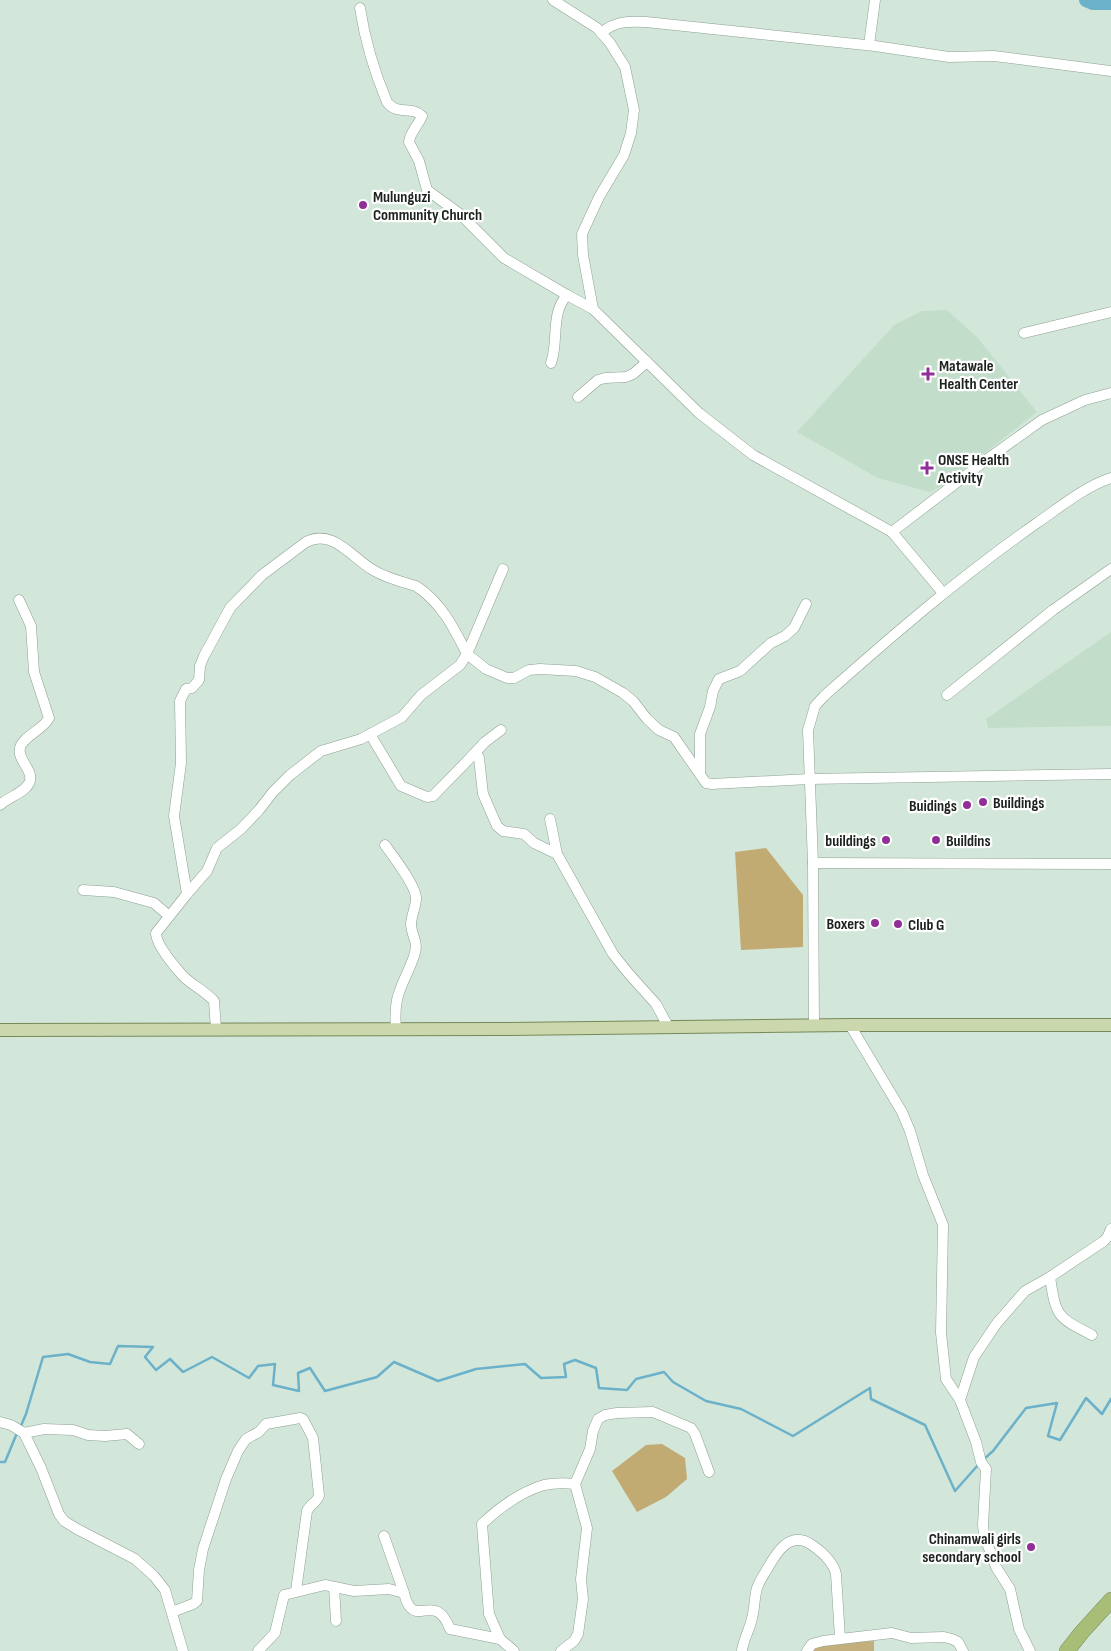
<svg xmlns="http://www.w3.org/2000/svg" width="1111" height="1651" viewBox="0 0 1111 1651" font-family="'Sofia Sans Condensed',sans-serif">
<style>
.built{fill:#c2decb}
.green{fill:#c2af7c}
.forest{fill:#c1ab72}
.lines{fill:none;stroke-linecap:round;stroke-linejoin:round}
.stream{stroke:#6cb1ca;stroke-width:2.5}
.river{stroke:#6cb1ca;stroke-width:14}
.minor-casing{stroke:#8da093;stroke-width:11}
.major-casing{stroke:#778858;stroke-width:14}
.highway-casing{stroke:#778858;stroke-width:16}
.minor{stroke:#fff;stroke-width:10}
.major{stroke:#cbd8ad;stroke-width:12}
.highway{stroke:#a8be77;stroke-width:15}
.poi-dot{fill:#902f97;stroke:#fff;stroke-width:2}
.labels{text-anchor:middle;stroke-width:4.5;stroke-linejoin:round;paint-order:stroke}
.poi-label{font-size:16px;font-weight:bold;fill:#1c231f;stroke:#fff;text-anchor:start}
</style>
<rect width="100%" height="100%" fill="#d2e7d9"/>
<!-- built -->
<g class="built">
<path d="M947,310l30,27 60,75 -93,73 -14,7 -52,-14 -81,-46 97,-107 28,-14z"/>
<path d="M1111,632v94l-123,2 -2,-9z"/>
</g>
<!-- green -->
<path class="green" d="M874,1641v10h-63c8,-11 49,-9 63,-10z"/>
<!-- forest -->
<g class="forest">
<path d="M766,848l37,47v52l-62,3 -6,-98z"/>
<path d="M662,1444l23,14 2,21 -21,18 -29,15 -25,-41 34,-26z"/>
</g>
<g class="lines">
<!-- stream -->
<g class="stream">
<path d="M20,1428l6,-14 17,-57 25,-3 22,8 20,2 8,-18 35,1 -8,10 11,13 14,-11 13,13 29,-15 37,21 9,-12 17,-2 -2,21 26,6 -1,-18 12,-5 15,23 52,-14 17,-15 44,19 38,-12 49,-5 16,14 25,-1 -2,-13 11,-4 21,8 3,20 28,2 9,-11 28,-7 9,10 33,19 35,8 52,27 77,-48 1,11 54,26 30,66 23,-26"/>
<path d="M984,1459l9,-8 33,-43 31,-5 -9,33 12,4 26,-42 16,16 9,-15"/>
<path d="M0,1462h5l12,-29"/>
</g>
<!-- river -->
<path class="river" d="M1086,0l7,3h18"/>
<defs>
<g id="minor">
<path d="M553,0l44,28 13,15 15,24 9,43 -3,23 -7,22 -25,42 -17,37 1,21 10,54"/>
<path d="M360,8c5,33 14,63 27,94 10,14 24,3 35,14 -4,10 -12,16 -13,26l10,19 8,29 33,24 44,44 63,37 26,14 106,104 54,42 139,77"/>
<path d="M601,33c14,-12 28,-12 45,-11l229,24 74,11 45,-1 117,15"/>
<path d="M869,45l6,-45"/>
<path d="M1024,333l87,-21"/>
<path d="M551,363c8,-22 -1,-49 16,-68"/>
<path d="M578,397l20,-17 7,-2 21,-1 7,-3 14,-12"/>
<path d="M943,593l-51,-61 94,-72 56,-40 43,-20 26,-7"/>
<path d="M467,654l36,-85"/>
<path d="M947,695l106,-85 58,-41"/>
<path d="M370,734l31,52 26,11 6,-1 39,-40h6l1,2 4,36 14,32 6,5 21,3 10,9 23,11"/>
<path d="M472,756l13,-14 16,-12"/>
<path d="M700,774v-40l10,-27 3,-16 6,-12 21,-8 31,-28 14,-7 9,-8 12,-24"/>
<path d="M0,805c8,-8 27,-13 30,-24 3,-12 -13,-21 -10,-33 2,-11 24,-19 29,-30l-15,-46 -3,-46 -12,-26"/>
<path d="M550,819l7,35 56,100 16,20 27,30 13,24"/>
<path d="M385,845c8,11 31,41 31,53 0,9 -5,18 -5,27 1,14 9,16 2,34 -11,29 -20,35 -17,70"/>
<path d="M813,863l298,1"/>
<path d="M83,890l31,2 40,11 15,13"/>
<path d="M187,894l-13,-78 7,-53 -1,-62 6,-12 6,-1 7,-8 1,-14 4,-10 26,-48 32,-33 44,-33c27,-14 46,16 67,28 13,8 29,12 43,16 25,16 38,42 51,68"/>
<path d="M814,1025l-1,-162 -5,-133 7,-24 9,-10c69,-61 137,-120 213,-173 23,-16 47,-36 74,-45"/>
<path d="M850,1025l52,87 8,19 13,44 20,50 -2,108 5,46 14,21"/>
<path d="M216,1029l-2,-28c-9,-10 -22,-16 -31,-25 -8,-9 -27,-31 -27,-43l31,-39 20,-23 10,-23 24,-19 18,-19 14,-18 17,-17 31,-24 40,-12 41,-22 19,-22 39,-30 7,-11 19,15 21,9h7l15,-8 11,-1 36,2 19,6 28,16 10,8 14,18 12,11 15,7 32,46 6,1 97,-5 302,-5"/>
<path d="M1050,1277c6,40 7,40 42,58"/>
<path d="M0,1422l11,3 13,8 17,35 18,46 5,7 13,8 58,30 19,17 11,14 18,61"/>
<path d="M24,1433l20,-4 29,1 15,5 17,1 22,-2 12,10"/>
<path d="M384,1536l20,57"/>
<path d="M334,1587l2,34"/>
<path d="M172,1612l21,-8 4,-3 2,-31 4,-21 23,-70 12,-28 8,-12 13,-7 7,-8 34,-6 3,1 10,19 6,57c-1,7 -9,9 -12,16l-11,80"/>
<path d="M258,1651l17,-18 9,-38 41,-10 29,6 35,-2 15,4c1,4 3,11 6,14 10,13 27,-12 40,22l50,10"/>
<path d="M514,1651l-14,-12 -11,-25 -7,-90c17,-16 38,-32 62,-39 10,-2 21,-2 31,-1"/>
<path d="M561,1651l13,-10 4,-7 5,-35 -2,-20 6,-51 -12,-44 15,-35 3,-18 5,-12 7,-4 12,-2 36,-1 38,16 4,6 14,38"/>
<path d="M742,1651c1,-11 8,-22 10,-33 3,-10 2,-20 5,-30 2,-6 6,-12 9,-17 10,-18 24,-42 46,-26 10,7 21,16 24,29l4,64"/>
<path d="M807,1651l5,-7 11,-3 69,-8 19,5 33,-1 8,2 6,3 5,9"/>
<path d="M1030,1651l-11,-22 -9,-40 -14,-22 -12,-32 -1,-10 3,-56 -5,-7 -5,-20 -16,-42 14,-43 23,-34 28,-32 25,-14 54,-36 4,-5 3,-7"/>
</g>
<path id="major" d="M0,1030l500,-1 350,-4h261"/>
<path id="highway" d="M1067,1651l15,-19 29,-32"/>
</defs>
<!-- minor casing -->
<use href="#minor" class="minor-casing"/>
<!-- major casing -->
<use href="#major" class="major-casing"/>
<!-- highway casing -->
<use href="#highway" class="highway-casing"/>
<!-- minor -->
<use href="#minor" class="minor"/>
<!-- major -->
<use href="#major" class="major"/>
<!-- highway -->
<use href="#highway" class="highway"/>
</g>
<!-- markers -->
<g class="poi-dot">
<circle cx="363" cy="205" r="5"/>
<path d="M925.5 366.5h5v5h5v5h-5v5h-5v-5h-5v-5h5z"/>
<path d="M924.5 460.5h5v5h5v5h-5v5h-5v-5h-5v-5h5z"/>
<circle cx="983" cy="802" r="5"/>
<circle cx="967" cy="805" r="5"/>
<circle cx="886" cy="840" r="5"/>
<circle cx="936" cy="840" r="5"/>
<circle cx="875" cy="923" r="5"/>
<circle cx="898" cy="924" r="5"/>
<circle cx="1031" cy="1547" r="5"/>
</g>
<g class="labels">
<!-- poi labels -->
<g class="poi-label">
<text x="373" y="202">Mulunguzi<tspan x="373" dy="18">Community Church</tspan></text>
<text x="939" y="371">Matawale<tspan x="939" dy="18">Health Center</tspan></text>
<text x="938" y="465">ONSE Health<tspan x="938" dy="18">Activity</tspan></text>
<text x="993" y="808">Buildings</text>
<text x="957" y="811" text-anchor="end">Buidings</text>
<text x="876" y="846" text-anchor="end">buildings</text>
<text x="946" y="846">Buildins</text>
<text x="865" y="929" text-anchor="end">Boxers</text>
<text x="908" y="930">Club G</text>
<text x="1021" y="1544" text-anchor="end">Chinamwali girls<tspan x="1021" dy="18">secondary school</tspan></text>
</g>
</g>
</svg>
